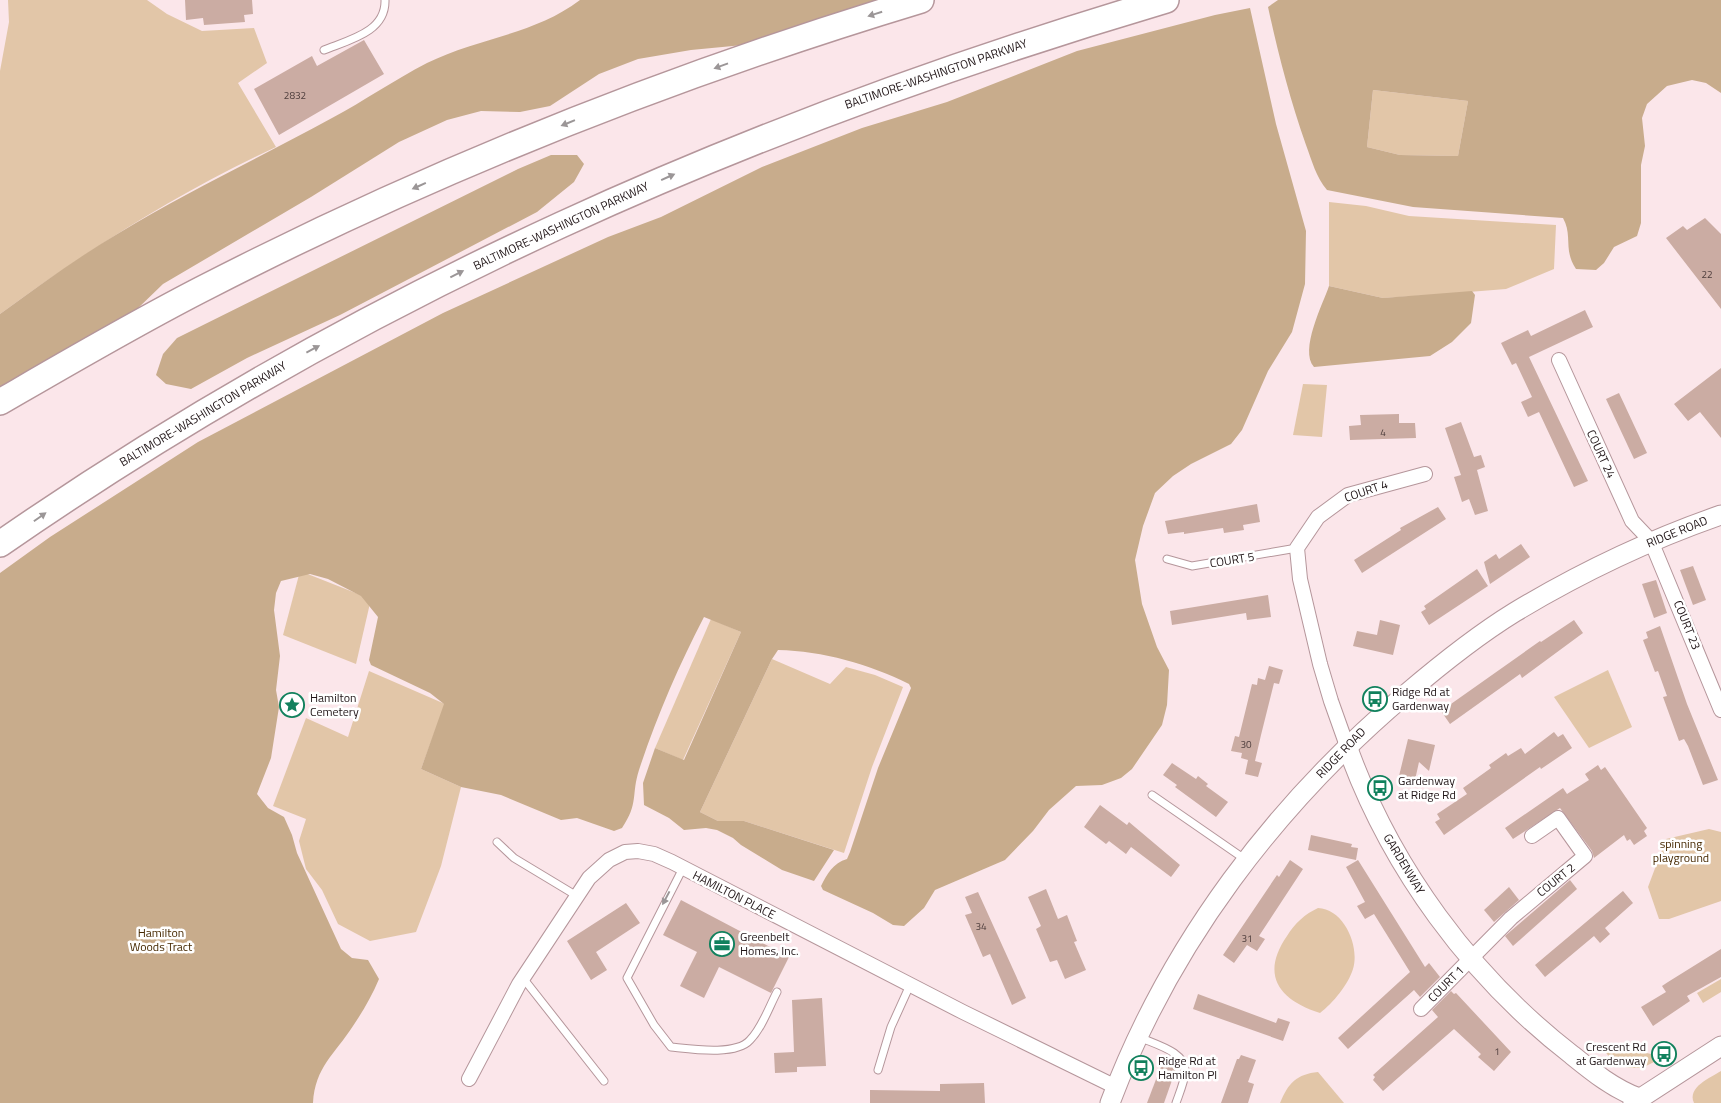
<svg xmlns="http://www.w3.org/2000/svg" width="1721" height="1103" viewBox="0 0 1721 1103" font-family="'Titillium Web',sans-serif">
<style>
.green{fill:#e2c6a8}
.forest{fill:#c8ac8c;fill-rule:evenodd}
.building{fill:#cbaca3}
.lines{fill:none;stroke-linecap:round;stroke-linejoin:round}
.lane-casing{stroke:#b5969b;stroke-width:9}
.street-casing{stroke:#b5969b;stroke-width:16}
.secondary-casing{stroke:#b5969b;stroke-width:21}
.highway-casing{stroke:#b5969b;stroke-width:28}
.lane{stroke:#fff;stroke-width:7}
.street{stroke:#fff;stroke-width:14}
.secondary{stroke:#fff;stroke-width:19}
.highway{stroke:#fff;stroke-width:25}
.oneway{fill:#9b9697}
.labels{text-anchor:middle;stroke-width:5;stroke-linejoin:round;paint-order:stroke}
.number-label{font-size:10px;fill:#4c3c3b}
.street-label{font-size:12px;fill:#211618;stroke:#fff}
.poi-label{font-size:12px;fill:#211618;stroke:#fff;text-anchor:start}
.park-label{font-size:12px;fill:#452800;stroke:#fff}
</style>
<rect width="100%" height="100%" fill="#fbe6ea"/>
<!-- green -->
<g class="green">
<path d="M8,0h139l20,14 35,17 52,-3 13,35 -29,20 38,64c-97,45 -190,104 -276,167v-243l9,-49z"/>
<path d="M1373,90l95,11 -10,55 -58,-1 -33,-8z"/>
<path d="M1329,202l37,4 43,10 147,9 -2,44 -48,20 -75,6 -48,3 -54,-12z"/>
<path d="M1303,384l24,1 -5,52 -29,-2z"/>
<path d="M300,571l71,28 -15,65 -73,-29z"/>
<path d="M711,619l30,13 -58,128 -28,-12z"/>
<path d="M772,659l58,25 16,-17 29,8 28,12 -31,80 -28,86 -100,-32h-26l-18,-9z"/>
<path d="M1608,670l24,57 -43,21 -35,-51z"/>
<path d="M369,671l76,33 -24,65 40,18 -20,79 -25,66 -46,9 -32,-17 -16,-34 -16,-21 -7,-28 7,-22 -33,-13 33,-88 42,19z"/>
<path d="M1709,829l12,3v69l-52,18h-10l-11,-32 18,-48z"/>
<path d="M1318,908c26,1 42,38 35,61 -5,16 -20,34 -33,44 -41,-13 -60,-38 -33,-77 8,-13 18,-22 31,-28z"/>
<path d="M1721,979v13l-18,11 -6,-10z"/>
<path d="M1616,1046l35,8 5,7 -14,7h-13l-13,-4 -10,-11 3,-5z"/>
<path d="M1721,1071v32h-27c-7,-16 16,-25 27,-32z"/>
<path d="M1318,1072l26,31h-64c8,-20 17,-29 38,-31z"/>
</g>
<!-- forest -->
<g class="forest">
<path d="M580,0h341l-127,40 -103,10 -53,9 -39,15 -49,32 -30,6 -39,-1 -34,9 -48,22 -88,55 -148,87 -60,58 -103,60v-88c39,-28 78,-57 119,-81 69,-42 142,-76 213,-115 32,-17 62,-38 95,-55 50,-25 107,-28 153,-63z"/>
<path d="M1278,0h443v93l-15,-10 -14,-3 -25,6 -20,18 -5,14 3,28 -4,19v58l-4,13 -23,11 -10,16 -8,7 -20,-1c-13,-19 -3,-33 -13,-51l-150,-11 -86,-17c-11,-13 -15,-29 -21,-45 -16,-45 -28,-92 -38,-138zM1373,90l95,11 -10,55 -58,-1 -33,-8z"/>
<path d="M1250,8l26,116 30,107 -1,53 -13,48 -24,39 -26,59 -11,14 -40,20 -18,12 -18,17 -12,33 -8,34 7,44 15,43 12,23 -2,35 -5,20 -30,44 -11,9 -19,7 -26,1 -27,24 -16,21 -28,29 -70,30 -11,18 -20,18 -11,-1 -20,-12 -50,-23 -2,-4c6,-12 12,-23 26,-27l3,-7 28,-84 33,-80 -2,-4c-40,-20 -86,-33 -131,-34l-6,9 -72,153 18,9h26l90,29 -20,31 -32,-11 -41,-25 -8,-7 -16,-8 -11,-2 -22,2 -15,-12 -25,-13 -1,-22 12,-35 29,12 57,-128 -37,-15c-25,48 -48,101 -65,153 -8,25 0,33 -17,58l-8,3 -37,-13 -16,2 -60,-25 -40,-8 -40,-18 23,-65 -14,-11 -59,-28 -2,-5 9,-43 -17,-21 -33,-17 -18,-5 -29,7 -5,12 -2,17 6,46 -4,34 3,17 -8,51 -14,36 11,14 16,9 8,18 5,18 44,96 11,9 16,2 11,19c-7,17 -16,32 -26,47 -18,28 -38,41 -40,77h-313v-530l50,-36 148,-95 245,-129 165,-76 53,-20 101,-50 100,-39 85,-26 130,-51 138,-36z"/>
<path d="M551,155h26l7,9 -10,18 -37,30 -197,103 -93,43 -56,31 -25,-5 -10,-9 7,-21 14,-16 341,-169z"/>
<path d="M1329,286l54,12 89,-7 3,4 -4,28 -19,19 -22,14 -116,11c-15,-17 9,-63 15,-81z"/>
</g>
<!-- building -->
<g class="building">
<path d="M185,0h67l1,14 -9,1 1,7 -41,3 -1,-7 -17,2z"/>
<path d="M364,40l20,34 -105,61 -25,-46 58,-33 5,10z"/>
<path d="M1705,218l16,16v75l-55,-71 17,-12 4,4z"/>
<path d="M1585,310l8,17 -64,30 59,124 -14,6 -35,-75 -11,5 -7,-15 11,-5 -16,-34 -4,2 -11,-22 27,-13 3,6z"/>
<path d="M1721,368v70l-21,-26 -12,9 -14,-17z"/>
<path d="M1619,393l28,60 -13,6 -28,-60z"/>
<path d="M1399,414v9h16l1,15 -66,2 -1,-14 12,-1 -1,-10z"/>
<path d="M1461,422l13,35 7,-2 4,12 -8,3 11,41 -13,4 -6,-16 -7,3 -8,-25 7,-2 -16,-47z"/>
<path d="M1257,504l3,18 -17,3 1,5 -20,3 -1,-5 -39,6v-2l-16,2 -3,-13z"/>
<path d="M1438,507l8,12 -84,54 -8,-13 47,-30 -1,-2z"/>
<path d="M1521,544l9,13 -40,27 -6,-22 12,-8 3,5z"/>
<path d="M1693,566l13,34 -13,5 -13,-35z"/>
<path d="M1477,569l11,17 -59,39 -8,-13 5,-3 -2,-3z"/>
<path d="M1656,580l11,33 -13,5 -12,-34z"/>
<path d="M1268,595l3,22 -24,3 -1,-7 -74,12 -2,-14z"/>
<path d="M1380,620l20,5 -7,30 -40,-9 4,-15 20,4z"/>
<path d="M1574,620l9,13 -61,45 -2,-4 -70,50 -9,-13 99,-70 1,1z"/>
<path d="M1660,626l27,78 31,76 -15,5 -15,-39 -4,-7 -5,2 -16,-44 4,-1 -9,-25 -3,1 -12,-32 5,-2 -2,-6z"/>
<path d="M1269,666l14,4 -4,14 -5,-1 -13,52 -6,26 7,2 -4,14 -13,-3 3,-14 -7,-2 1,-5 -11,-2 4,-15 4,1 13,-53 5,1 1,-7 7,2z"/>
<path d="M1554,732l4,5 5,-3 9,14 -31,21 -1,-2 -96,68 -9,-13 5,-3 -3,-5 30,-20 -4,-6 28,-20 -2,-3 17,-12 2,3 13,-8 4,6z"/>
<path d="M1408,739l27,6 -6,26 -10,-9 -4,18 -16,-4z"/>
<path d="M1172,763l24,16 2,-3 10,8 -2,2 22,16 -12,15 -41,-30 2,-2 -14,-10z"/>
<path d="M1598,765l3,5 4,-3 42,61 -3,3 3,5 -13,9 -4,-6 -3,2 -3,-6 -30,23 -2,-7 -32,-43 -47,31 -8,-11 58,-40 4,6 22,-14 -4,-6z"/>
<path d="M1100,805l27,20 2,-3 51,43 -9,12 -40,-30 -5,7 -17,-13 -3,3 -22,-17z"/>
<path d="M1311,835l41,9 -1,3 7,1 -2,12 -48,-10z"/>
<path d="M1290,860l13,9 -44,67 6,3 -8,12 -10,-6 -13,18 -11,-8 54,-80 2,2z"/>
<path d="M1358,860l67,107 4,-4 11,14 -20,20 -6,-7 -66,59 -10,-11 72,-66 -36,-58 -9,5 -8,-13 8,-4 -19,-35z"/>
<path d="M1570,880l7,9 -64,57 -8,-10z"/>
<path d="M1509,887l10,13 -25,22 -10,-12z"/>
<path d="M1046,889l12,30 9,-4 10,26 -3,1 12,28 -21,9 -8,-19 -7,2 -14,-33 5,-3 -13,-29z"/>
<path d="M1623,891l10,12 -28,25 5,6 -10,9 -6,-7 -49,41 -10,-12z"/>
<path d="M978,892l48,106 -14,7 -22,-51 -7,3 -18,-42 7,-2 -7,-16z"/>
<path d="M681,900l108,57 -18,36 -52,-26 -15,31 -24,-12 17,-34 -34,-17z"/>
<path d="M626,903l14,20 -44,29 11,18 -16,10 -24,-39z"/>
<path d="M1721,949v28l-34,19 3,5 -37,25 -12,-19 25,-15 -4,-6 6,-4z"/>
<path d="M1451,991l3,3 2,-1 55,59 -17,19 -16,-14 3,-3 -27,-25 -71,62 -10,-11 2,-3 -2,-2 65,-58 -6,-7z"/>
<path d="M1198,994l78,29 2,-5 12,4 -7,19 -90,-32z"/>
<path d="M822,998l4,68 -29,1v5l-22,1 -1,-20 20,-1 -2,-52z"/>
<path d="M1241,1055l15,5 -8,22 6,2 -6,19h-27l16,-44h2z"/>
<path d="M1163,1061l14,5 -13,37h-17z"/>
<path d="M984,1083l1,20h-115v-13l70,1v-7z"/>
</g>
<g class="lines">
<defs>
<g id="lane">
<path d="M324,50c25,-10 62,-18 61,-50"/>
<path d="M1167,559l25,7 105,-18"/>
<path d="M1152,795l94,65"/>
<path d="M497,842l17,16 63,38"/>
<path d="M683,868l-56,110 27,47 17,22c20,2 65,9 79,-7 12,-12 19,-33 27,-48"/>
<path d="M523,978l81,103"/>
<path d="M1139,1037c15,7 49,15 46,36 -1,10 -6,21 -9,30"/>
<path d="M878,1070l13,-43 19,-42"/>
</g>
<g id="street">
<path d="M1559,360l73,161 19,20 70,169"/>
<path d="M1347,746l-16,-45 -11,-37 -20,-85 -3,-31 21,-31 30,-22 77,-21"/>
<path d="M1421,1009l90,-91 74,-62 -27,-38 -26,18"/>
<path d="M469,1079l50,-95 70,-106 20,-18 16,-8 13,-1 16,3 18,8 291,150 153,75"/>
</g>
<g id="secondary">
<path d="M1347,746c43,121 124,231 225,309 21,17 42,34 67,43"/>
<path d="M1110,1103c60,-160 166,-299 296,-409 34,-29 70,-58 109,-82 65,-39 134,-72 206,-97"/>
<path d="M1633,1103l88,-57"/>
</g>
<g id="highway">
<path d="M0,402c69,-40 137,-80 208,-116 228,-117 468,-212 713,-286"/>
<path d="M0,544c359,-249 747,-420 1166,-544"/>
</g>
</defs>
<!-- lane casing -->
<use href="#lane" class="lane-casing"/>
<!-- street casing -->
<use href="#street" class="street-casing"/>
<!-- secondary casing -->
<use href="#secondary" class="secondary-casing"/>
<!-- highway casing -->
<use href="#highway" class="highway-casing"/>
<!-- lane -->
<use href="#lane" class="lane"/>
<!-- street -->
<use href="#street" class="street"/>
<!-- secondary -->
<use href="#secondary" class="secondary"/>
<!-- highway -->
<use href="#highway" class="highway"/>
</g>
<!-- one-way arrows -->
<defs><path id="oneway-solid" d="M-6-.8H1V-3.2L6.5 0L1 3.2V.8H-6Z" transform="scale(1.25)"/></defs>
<g class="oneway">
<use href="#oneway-solid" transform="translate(875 14) rotate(163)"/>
<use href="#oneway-solid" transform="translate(721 66) rotate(160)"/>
<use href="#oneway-solid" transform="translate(568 123) rotate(158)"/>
<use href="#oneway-solid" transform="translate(668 177) rotate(-24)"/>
<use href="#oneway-solid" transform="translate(419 186) rotate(156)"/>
<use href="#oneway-solid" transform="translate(457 274) rotate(-27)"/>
<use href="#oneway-solid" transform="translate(313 349) rotate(-28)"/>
<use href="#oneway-solid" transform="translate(40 517) rotate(-35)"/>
<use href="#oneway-solid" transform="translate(666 898) rotate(118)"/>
</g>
<!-- icons -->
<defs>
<symbol id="bus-ring" viewBox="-11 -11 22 22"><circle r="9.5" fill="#fff" stroke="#11815d" stroke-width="1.5"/><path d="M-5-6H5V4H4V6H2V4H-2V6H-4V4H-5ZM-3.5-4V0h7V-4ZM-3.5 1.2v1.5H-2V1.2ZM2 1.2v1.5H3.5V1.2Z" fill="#11815d"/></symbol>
<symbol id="sight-ring" viewBox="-11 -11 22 22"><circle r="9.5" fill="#fff" stroke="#11815d" stroke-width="1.5"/><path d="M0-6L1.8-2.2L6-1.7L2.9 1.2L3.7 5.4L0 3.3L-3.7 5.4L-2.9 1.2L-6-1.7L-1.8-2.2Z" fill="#11815d"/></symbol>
<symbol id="office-ring" viewBox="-11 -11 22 22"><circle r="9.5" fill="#fff" stroke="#11815d" stroke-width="1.5"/><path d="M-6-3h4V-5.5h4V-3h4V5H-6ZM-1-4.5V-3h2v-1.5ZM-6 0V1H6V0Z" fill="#11815d"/></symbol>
</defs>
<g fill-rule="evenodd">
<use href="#bus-ring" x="1361" y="685" width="28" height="28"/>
<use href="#sight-ring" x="278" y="691" width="28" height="28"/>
<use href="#bus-ring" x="1366" y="774" width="28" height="28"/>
<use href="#office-ring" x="708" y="930" width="28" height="28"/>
<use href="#bus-ring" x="1650" y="1040" width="28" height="28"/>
<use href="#bus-ring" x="1127" y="1054" width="28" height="28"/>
</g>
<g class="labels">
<!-- number labels -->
<g class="number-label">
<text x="295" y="99">2832</text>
<text x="1707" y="278">22</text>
<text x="1383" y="436">4</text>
<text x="1246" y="748">30</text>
<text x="981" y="930">34</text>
<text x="1247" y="942">31</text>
<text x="1497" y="1055">1</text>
</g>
<!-- street labels -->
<g class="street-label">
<text transform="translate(936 74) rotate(-19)" y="4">BALTIMORE-WASHINGTON PARKWAY</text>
<text transform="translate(561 226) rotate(-25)" y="4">BALTIMORE-WASHINGTON PARKWAY</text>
<text transform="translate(203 414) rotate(-31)" y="4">BALTIMORE-WASHINGTON PARKWAY</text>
<text transform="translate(1601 454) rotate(65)" y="4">COURT 24</text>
<text transform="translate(1366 491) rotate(-19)" y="4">COURT 4</text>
<text transform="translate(1677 532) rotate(-22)" y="4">RIDGE ROAD</text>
<text transform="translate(1232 560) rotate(-9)" y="4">COURT 5</text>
<text transform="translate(1687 625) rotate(68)" y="4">COURT 23</text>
<text transform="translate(1341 753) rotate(-46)" y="4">RIDGE ROAD</text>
<text transform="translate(1404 864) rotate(59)" y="4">GARDENWAY</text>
<text transform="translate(1556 880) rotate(-39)" y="4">COURT 2</text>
<text transform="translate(734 895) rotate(27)" y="4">HAMILTON PLACE</text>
<text transform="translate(1446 984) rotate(-45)" y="4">COURT 1</text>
</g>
<!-- poi labels -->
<g class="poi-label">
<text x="1392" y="696">Ridge Rd at<tspan x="1392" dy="14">Gardenway</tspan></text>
<text x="310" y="702">Hamilton<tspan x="310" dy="14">Cemetery</tspan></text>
<text x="1398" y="785">Gardenway<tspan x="1398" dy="14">at Ridge Rd</tspan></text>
<text x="740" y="941">Greenbelt<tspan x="740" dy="14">Homes, Inc.</tspan></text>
<text x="1646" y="1051" text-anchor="end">Crescent Rd<tspan x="1646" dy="14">at Gardenway</tspan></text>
<text x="1158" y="1065">Ridge Rd at<tspan x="1158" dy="14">Hamilton Pl</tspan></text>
</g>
<!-- park labels -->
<g class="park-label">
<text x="1681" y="848">spinning<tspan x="1681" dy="14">playground</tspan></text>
<text x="161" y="937">Hamilton<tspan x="161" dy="14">Woods Tract</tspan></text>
</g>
</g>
</svg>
